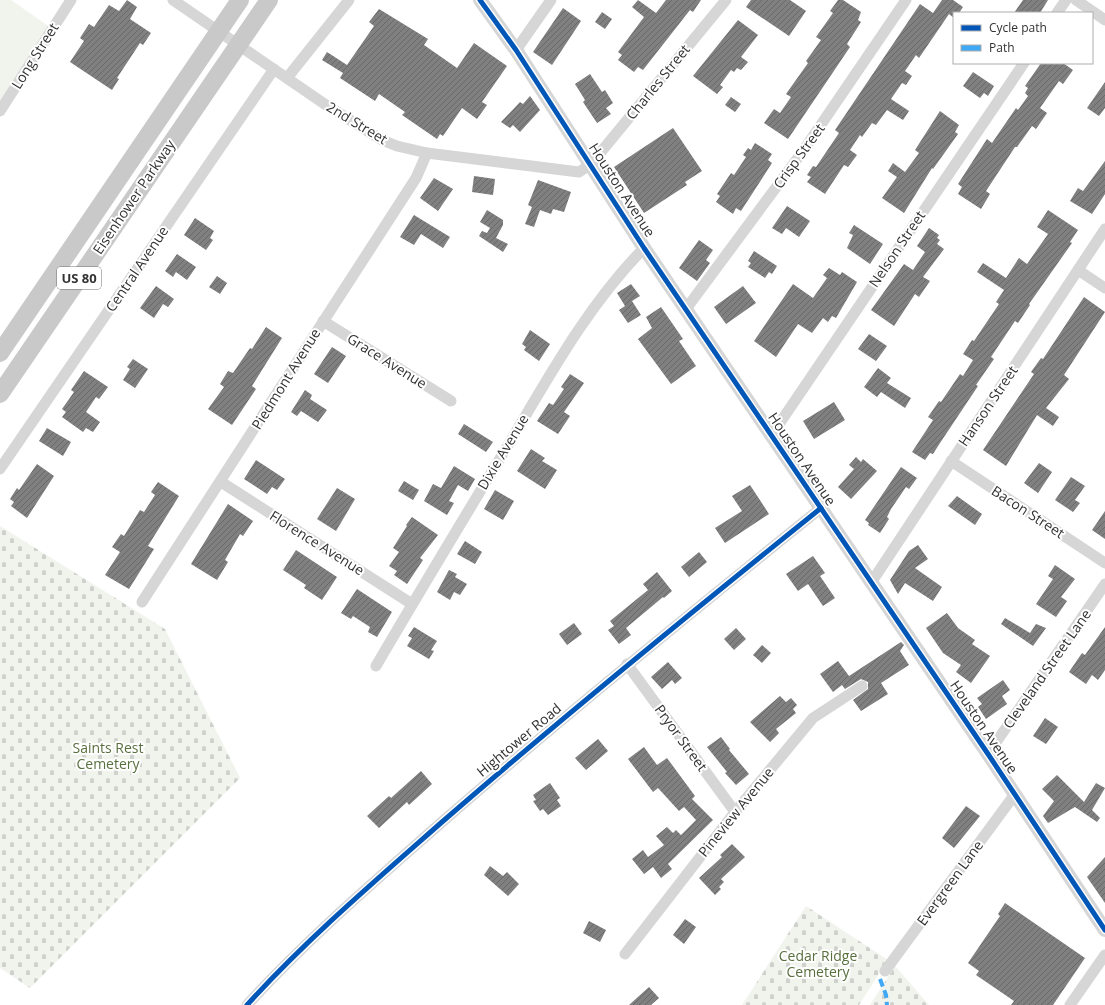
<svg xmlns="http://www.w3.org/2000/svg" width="1105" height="1005" viewBox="0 0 1105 1005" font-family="'Open Sans',sans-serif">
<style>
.green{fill:#f1f4ed}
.cemetery{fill:url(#cemetery-stones)}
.building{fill:url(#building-hatch)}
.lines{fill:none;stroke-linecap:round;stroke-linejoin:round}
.minor{stroke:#d6d6d6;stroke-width:11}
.tertiary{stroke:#d6d6d6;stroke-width:14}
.primary{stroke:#c9c9c9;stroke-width:18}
.quiet{stroke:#3fa9f5;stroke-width:4;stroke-dasharray:8 4;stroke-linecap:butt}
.cycleway-casing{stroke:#fff;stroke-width:8}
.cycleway{stroke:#0057b8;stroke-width:5}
.labels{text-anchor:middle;stroke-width:4;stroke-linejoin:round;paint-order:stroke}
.shield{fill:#fff;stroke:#707070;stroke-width:1}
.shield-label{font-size:13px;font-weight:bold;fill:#323232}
.street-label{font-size:14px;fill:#323232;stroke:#fff}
.park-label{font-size:14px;fill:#586f3e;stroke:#fff}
</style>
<defs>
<pattern id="cemetery-stones" width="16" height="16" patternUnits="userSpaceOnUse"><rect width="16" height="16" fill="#f1f4ed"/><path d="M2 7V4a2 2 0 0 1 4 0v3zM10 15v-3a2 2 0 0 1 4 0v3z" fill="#cfd2cc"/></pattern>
<pattern id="building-hatch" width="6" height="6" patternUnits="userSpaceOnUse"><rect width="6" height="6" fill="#808080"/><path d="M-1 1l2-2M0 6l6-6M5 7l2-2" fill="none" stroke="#696969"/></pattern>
</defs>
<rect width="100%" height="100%" fill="#fff"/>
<!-- green -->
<path class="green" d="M0,0h11l40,28 -51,77z"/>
<!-- cemetery -->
<g class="cemetery">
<path d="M0,526l165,103 75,149 -210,210 -30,-20z"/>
<path d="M806,906l82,54 -29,45h-117z"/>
<path d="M895,966l34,39h-59z"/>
</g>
<!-- building -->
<g class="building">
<path d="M127,0l10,7 -7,12 21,14 -8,12 -3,-2 -23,35 2,1 -7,11 -42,-28 14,-21 -4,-3 9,-14 5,3 15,-22 10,6z"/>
<path d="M638,0l18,13 10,-13h35l-8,12 -3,-2 -47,60 -5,-3 -4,5 -16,-12 4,-5 -4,-3 26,-35 -12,-10z"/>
<path d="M751,0h39l16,11 -17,25 -43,-29z"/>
<path d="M838,0h5l18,12 -3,8 3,2 -14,22 3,3 -62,92 -24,-16 10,-14 6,4 11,-16 -5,-3 22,-31 -2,-2 15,-21 -5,-3 17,-24 -3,-2z"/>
<path d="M942,0h11l10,7 -4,6h-5v5l-5,-4 -30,44 -3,-3 -11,16 7,5 -6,9 -4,-2 -11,16 18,12 -6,9 -16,-10 -11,15 -4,-2 -10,14 -2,-2 -10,15 7,5 -9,12 -4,-2 -19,29 -18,-12 4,-5 -4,-2 6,-9 3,1 23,-34 -4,-3 85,-126 13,9z"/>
<path d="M1023,0h25l-8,13h-26z"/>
<path d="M563,8l18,13 -29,44 -19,-13z"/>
<path d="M379,9l49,30 -4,6 33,23 17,-25 33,23 -25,36 5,3 -10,14 -15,-11 -19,28 -3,-2 -3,5 -35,-24 3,-3 -26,-18 -4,7 -35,-23 3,-5 -21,-13 5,-8 20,13 27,-39 -5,-4z"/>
<path d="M602,12l10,7 -7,10 -10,-7z"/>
<path d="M738,20l20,15 -17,22 7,5 -7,8 -4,-2 -3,4 -3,-2 -11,15 3,2 -6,7 -24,-18z"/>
<path d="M1041,63h22l10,7 -10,14 -4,-3 -19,27 7,5 -11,16 -4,-3 -15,21h-2l-29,44 4,3 -9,15 -23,-15 4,-7 -4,-3 29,-45 5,4 24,-35 2,2 10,-14 -3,-3 3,-5 -3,-2z"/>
<path d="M973,72l21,14 -6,10 -4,-3 -4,5 -17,-12z"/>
<path d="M590,74l12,18 3,-2 8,13 -7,5 5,6 -14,9 -14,-21 2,-2 -10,-16z"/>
<path d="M1105,82v26l-6,8 -12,-8z"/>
<path d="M530,96l10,14 -20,22 -7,-7 -3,3 -9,-6 19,-20 3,2z"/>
<path d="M731,97l10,7 -6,8 -10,-7z"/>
<path d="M940,111l19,14 -4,7 3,2 -25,35 -1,-1 -28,45 -22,-15 15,-21 -9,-6 5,-8 12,9 14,-19 -4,-3z"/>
<path d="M673,128l29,43 -17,11 2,3 -43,28 -30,-46z"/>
<path d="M755,143l17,11 -4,6 4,3 -31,48 -5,-3 -3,6 -17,-12 4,-6 -3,-2 14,-21 3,2 12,-18 -3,-2 5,-7 3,2z"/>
<path d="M1105,161v33l-13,20 -22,-13 8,-13 5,3z"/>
<path d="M474,176l21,3 -2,16 -21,-3z"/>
<path d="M434,178l19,11 -15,22 -18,-13z"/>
<path d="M538,180l33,12 -7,20 -11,-3 -2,5 -11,-4 -6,17 -9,-3 7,-17 -4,-2z"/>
<path d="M787,206l23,15 -11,16 -13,-9 -4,6 -10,-6z"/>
<path d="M487,210l16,10v5l-7,13 12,6 -5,8 -24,-16 3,-5 5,2 3,-5 -10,-6z"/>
<path d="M1048,210l30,20 -8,12 2,1 -43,61 1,1 -12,18 -3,-2 -24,36 3,2 -18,26 2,1 -38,57 -7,11 -3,-1 -5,7 -13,-8 21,-32 -5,-3 11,-16 2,1 19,-28 3,2 10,-16 -10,-6 9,-14 2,1 25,-37 -3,-2 8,-12 -27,-18 6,-9 23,15 13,-20 8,6 21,-30 -11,-7z"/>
<path d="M414,215l36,22 -7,11 -22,-14 -7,11 -14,-8z"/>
<path d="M195,218l19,13 -4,7 3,2 -7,10 -22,-15z"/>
<path d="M854,225l29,19 -13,20 -23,-16 6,-13 -4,-2z"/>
<path d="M929,228l10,7 -2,3 3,2 -3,4 7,5 -21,28 7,4 -11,16 -4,-3 -21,32 -23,-16 33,-46 9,6 12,-18 -8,-6z"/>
<path d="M699,240l14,10 -7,10 4,3 -13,18 -18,-13z"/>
<path d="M754,251l23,15 -5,8 -3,-2 -4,6 -17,-11 3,-4 -3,-2z"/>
<path d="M177,254l19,13 -9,13 -11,-8 -3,5 -8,-6z"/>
<path d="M829,268l11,7 2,-3 15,10 -21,36 -4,-2 -4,6 -5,-4 -11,15 -14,-9 -22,33 -22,-16 39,-57 20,14 14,-20 -4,-3z"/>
<path d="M217,276l10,7 -7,11 -11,-7z"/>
<path d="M631,284l9,12 -8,5 9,14 -13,8 -9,-13 6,-4 -8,-13z"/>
<path d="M156,286l18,13 -6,8 -5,-3 -9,14 -14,-10z"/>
<path d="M743,286l13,17 -30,21 -12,-17z"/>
<path d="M1084,297l21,15 -41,63 5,4 -23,29 13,9 -6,9 -16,-11 -31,51 -23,-16 51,-76 -3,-2 10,-14 2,1z"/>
<path d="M661,307l22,32 -4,2 17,25 -25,18 -33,-45 14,-11 -6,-11z"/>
<path d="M266,327l16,11 -30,48 4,3 -24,36 -24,-16 16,-22 -4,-3 8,-13 5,2 17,-25 2,1z"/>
<path d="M530,330l20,14 -11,17 -15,-11 2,-3 -4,-3z"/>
<path d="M869,334l18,12 -11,15 -18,-12z"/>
<path d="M332,347l14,9 -18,27 -14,-9z"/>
<path d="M133,359l15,10 -13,19 -12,-8 7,-11 -3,-2z"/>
<path d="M878,368l13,10 -4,5 24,15 -6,10 -24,-16 -4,5 -13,-10z"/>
<path d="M84,371l24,16 -9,12 -3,-2 -10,15 14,10 -7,10 -7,-4 -3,4 -21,-15 4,-5 -4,-3 12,-17 -3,-2z"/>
<path d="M570,374l14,9 -20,29 6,4 -12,18 -21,-13 12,-18 4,2 11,-16 -3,-2z"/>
<path d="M305,390l7,5 -2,4 17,11 -9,12 -17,-11 -4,5 -6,-4z"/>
<path d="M834,402l11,18 -31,19 -11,-18z"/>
<path d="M464,424l29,18 -7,10 -28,-18z"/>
<path d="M47,428l24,14 -8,14 -24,-15z"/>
<path d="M531,449l14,9 -3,3 15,9 -12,19 -28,-18z"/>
<path d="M856,457l5,5 2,-3 14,12 -26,28 -13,-12 16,-18 -5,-4z"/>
<path d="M256,460l29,19 -8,11 -5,-3 -5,7 -23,-15z"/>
<path d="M1039,463l13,9 -14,21 -14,-10z"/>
<path d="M37,464l17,12 -27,42 -16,-12 3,-4 -4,-3 7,-11 2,2z"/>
<path d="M454,466l21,13 -7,12 -10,-6 -9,16 5,2 -7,12 -23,-14 9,-17 8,4z"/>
<path d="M901,467l16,11 -8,11 -3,-2 -15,22 -4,8 2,2 -9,14 -12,-8 1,-2 -4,-3z"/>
<path d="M1071,477l14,9 -10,14 5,3 -7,9 -18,-12z"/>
<path d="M404,481l15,9 -6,10 -15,-9z"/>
<path d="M158,482l21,14 -31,50 6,3 -25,40 -24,-14 15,-23 -8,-5 9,-13 3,2 16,-26 4,2 11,-17 -4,-3z"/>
<path d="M750,485l19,29 -44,29 -10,-15 27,-17 -10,-15z"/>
<path d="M337,488l18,11 -19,32 -19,-12z"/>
<path d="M495,490l19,11 -11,19 -19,-11z"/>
<path d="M957,496l25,18 -7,11 -27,-19z"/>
<path d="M228,504l25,17 -10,15 -3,-2 -15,26 3,2 -11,18 -26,-16z"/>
<path d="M1105,511v28l-13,-9z"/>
<path d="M412,517l26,18 -18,23 3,2 -16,24 -13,-9 3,-4 -8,-5 10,-14 -6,-4 14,-22 -1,-1z"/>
<path d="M465,541l17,11 -7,12 -18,-10z"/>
<path d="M918,545l10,14 -13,9 27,19 -9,14 -28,-18 -7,11 -8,-14 19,-29z"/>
<path d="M296,550l41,27 -15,23 -18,-12 2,-3 -23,-15z"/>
<path d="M699,552l8,10 -18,15 -8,-10z"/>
<path d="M813,556l12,17 -5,3 15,22 -12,8 -15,-22 -10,7 -12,-17z"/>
<path d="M1055,565l20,14 -14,18 6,4 -11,16 -20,-13 17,-25 -5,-3z"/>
<path d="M449,570l8,4 -2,3 12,7 -7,11 -6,-3 -4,8 -13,-8z"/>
<path d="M657,572l15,19 -8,7 -1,-1 -37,31 5,7 -12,9 -11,-14 6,-4 -4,-5 38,-31 -5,-6z"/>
<path d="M357,589l35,23 -15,25 -9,-5 2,-5 -17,-11 -2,3 -10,-6z"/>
<path d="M947,613l11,15 17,12 -3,4 18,12 -19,27 -15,-11 5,-7 -18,-12 -17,-25z"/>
<path d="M1005,618l25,15 6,-9 10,4 -13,18 -32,-22z"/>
<path d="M574,623l8,11 -15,11 -8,-11z"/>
<path d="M414,627l23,14 -6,9 3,1 -5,8 -22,-13 5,-8 -4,-2z"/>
<path d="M1105,627v43l-7,10 -6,-5 -6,9 -17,-12 13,-19 3,2z"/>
<path d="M736,628l10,11 -12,11 -10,-11z"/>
<path d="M901,642l3,3 -4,6 9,14 -28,18 7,11 -27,17 -8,-11 15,-11v-7l-7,-3 -16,10 -3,-4 -9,7 -13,-18 18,-13 11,15z"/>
<path d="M762,645l9,8 -9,10 -9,-8z"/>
<path d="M668,662l14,16 -7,6 -3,-4 -10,9 -11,-12z"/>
<path d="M1003,680l7,10 -8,6 5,8 -21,15 -8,-12 4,-3 -5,-6z"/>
<path d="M780,696l6,6 5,-4 6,7 -4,4 3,4 -20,16 3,4 -9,9 -20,-20z"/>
<path d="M1045,718l13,9 -12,17 -13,-8z"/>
<path d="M721,737l9,12 -1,1 20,24 -13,11 -11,-12 2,-1 -20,-25z"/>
<path d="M598,739l10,12 -22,19 -11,-12z"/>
<path d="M644,747l13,18 10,-7 28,38 -3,3 21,21 -45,44 4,5 -11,9 -8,-11 -9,7 -12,-15 11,-9 5,7 16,-12 -8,-9 11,-9 6,6 3,-3 5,5 15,-15 -12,-13 -5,4 -21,-23 -5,4 -25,-33z"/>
<path d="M421,771l11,13 -23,21 -2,-3 -28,26 -12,-12 22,-20 2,2z"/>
<path d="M1057,775l27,27 12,-19 9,5 -13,22 8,8 -3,4 -22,-15 -27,16 -5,-7 11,-15 -12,-12z"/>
<path d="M550,783l10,15 -3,2 4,6 -13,9 -5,-6 -3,2 -7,-10 3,-1 -3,-5z"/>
<path d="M966,806l14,10 -26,32 -12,-10z"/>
<path d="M732,844l13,13 -24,22 3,3 -5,5 2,2 -6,6 -16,-17 23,-21 -2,-2z"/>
<path d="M1105,857v46l-18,-26z"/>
<path d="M490,866l13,10 4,-4 12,12 -11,12 -24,-21z"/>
<path d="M1005,903l80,55 -32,47h-42l3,-4 -38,-26 3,-4 -11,-8 32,-47 -2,-2z"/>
<path d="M685,919l11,8 -12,17 -11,-9z"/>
<path d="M589,921l17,9 -6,12 -17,-9z"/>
<path d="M649,987l10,11 -8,7h-22z"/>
</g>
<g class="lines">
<!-- minor -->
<g class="minor">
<path d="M173,0l153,105 56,35 15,6 30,7 152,19 12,-8 135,-164"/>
<path d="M1076,0l29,20"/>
<path d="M1057,13l9,-13"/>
<path d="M516,50l35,-50"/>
<path d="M287,78l62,-78"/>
<path d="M0,111l71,-111"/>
<path d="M1078,270l27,18"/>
<path d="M686,309l117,-158 103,-151"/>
<path d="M323,321l128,80"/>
<path d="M771,436l253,-373"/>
<path d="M951,461l154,102"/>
<path d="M0,469l274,-400"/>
<path d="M221,482l191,122"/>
<path d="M871,583l234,-354"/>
<path d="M142,602l274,-424 11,-25"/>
<path d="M627,664l108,148"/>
<path d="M376,666c45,-77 91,-153 137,-229 39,-66 77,-134 131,-189"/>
<path d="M988,754l117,-170"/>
<path d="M625,954l110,-142 78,-94 49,-32"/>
<path d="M885,971l130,-177"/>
<path d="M247,1005c60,-66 128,-124 195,-183 124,-108 251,-211 379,-314"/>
<path d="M1070,1005l35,-50"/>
</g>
<!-- tertiary -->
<path class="tertiary" d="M480,0l36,50 128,198 344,506 117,176"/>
<!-- primary -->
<g class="primary">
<path d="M0,353l240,-353"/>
<path d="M0,394l269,-394"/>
</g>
<!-- quiet -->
<path class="quiet" d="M880,979l6,16 1,10"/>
<defs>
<g id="cycleway">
<path d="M480,0l36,50 128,198 344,506 117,176"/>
<path d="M247,1005c60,-66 128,-124 195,-183 124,-108 251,-211 379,-314"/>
</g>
</defs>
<!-- cycleway casing -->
<use href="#cycleway" class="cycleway-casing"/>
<!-- cycleway -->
<use href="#cycleway" class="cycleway"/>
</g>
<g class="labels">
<!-- shield labels -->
<rect class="shield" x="57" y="267" width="44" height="22" rx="3"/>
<g class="shield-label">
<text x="79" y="283">US 80</text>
</g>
<!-- street labels -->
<g class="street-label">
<text transform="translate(35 56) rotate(-58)" y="5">Long Street</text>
<text transform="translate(658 82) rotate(-51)" y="5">Charles Street</text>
<text transform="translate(357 123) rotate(31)" y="5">2nd Street</text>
<text transform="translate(799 156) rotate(-54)" y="5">Crisp Street</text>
<text transform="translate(622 190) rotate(57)" y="5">Houston Avenue</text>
<text transform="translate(134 197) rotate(-56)" y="5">Eisenhower Parkway</text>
<text transform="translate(897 249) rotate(-56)" y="5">Nelson Street</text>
<text transform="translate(137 269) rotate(-56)" y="5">Central Avenue</text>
<text transform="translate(387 361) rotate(32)" y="5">Grace Avenue</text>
<text transform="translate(286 379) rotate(-58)" y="5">Piedmont Avenue</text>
<text transform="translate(988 406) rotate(-56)" y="5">Hanson Street</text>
<text transform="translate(503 452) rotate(-59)" y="5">Dixie Avenue</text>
<text transform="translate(802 459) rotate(56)" y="5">Houston Avenue</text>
<text transform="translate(1028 512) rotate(33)" y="5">Bacon Street</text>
<text transform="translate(317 543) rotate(32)" y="5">Florence Avenue</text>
<text transform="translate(1047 669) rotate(-55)" y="5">Cleveland Street Lane</text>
<text transform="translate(984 727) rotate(56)" y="5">Houston Avenue</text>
<text transform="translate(681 738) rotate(54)" y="5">Pryor Street</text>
<text transform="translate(519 740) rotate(-40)" y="5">Hightower Road</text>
<text transform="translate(736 812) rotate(-51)" y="5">Pineview Avenue</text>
<text transform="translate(950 883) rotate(-54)" y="5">Evergreen Lane</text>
</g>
<!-- park labels -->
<g class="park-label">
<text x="108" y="753">Saints Rest<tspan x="108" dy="16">Cemetery</tspan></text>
<text x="818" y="961">Cedar Ridge<tspan x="818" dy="16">Cemetery</tspan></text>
</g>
</g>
<!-- legend -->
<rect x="953" y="12" width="140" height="52" fill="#ffffff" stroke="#adadad"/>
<rect x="961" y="25" width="20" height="6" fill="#0057b8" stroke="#adadad"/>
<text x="989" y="32" font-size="12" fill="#323232">Cycle path</text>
<rect x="961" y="45" width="20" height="6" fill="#3fa9f5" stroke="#adadad"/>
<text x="989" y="52" font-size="12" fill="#323232">Path</text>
</svg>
